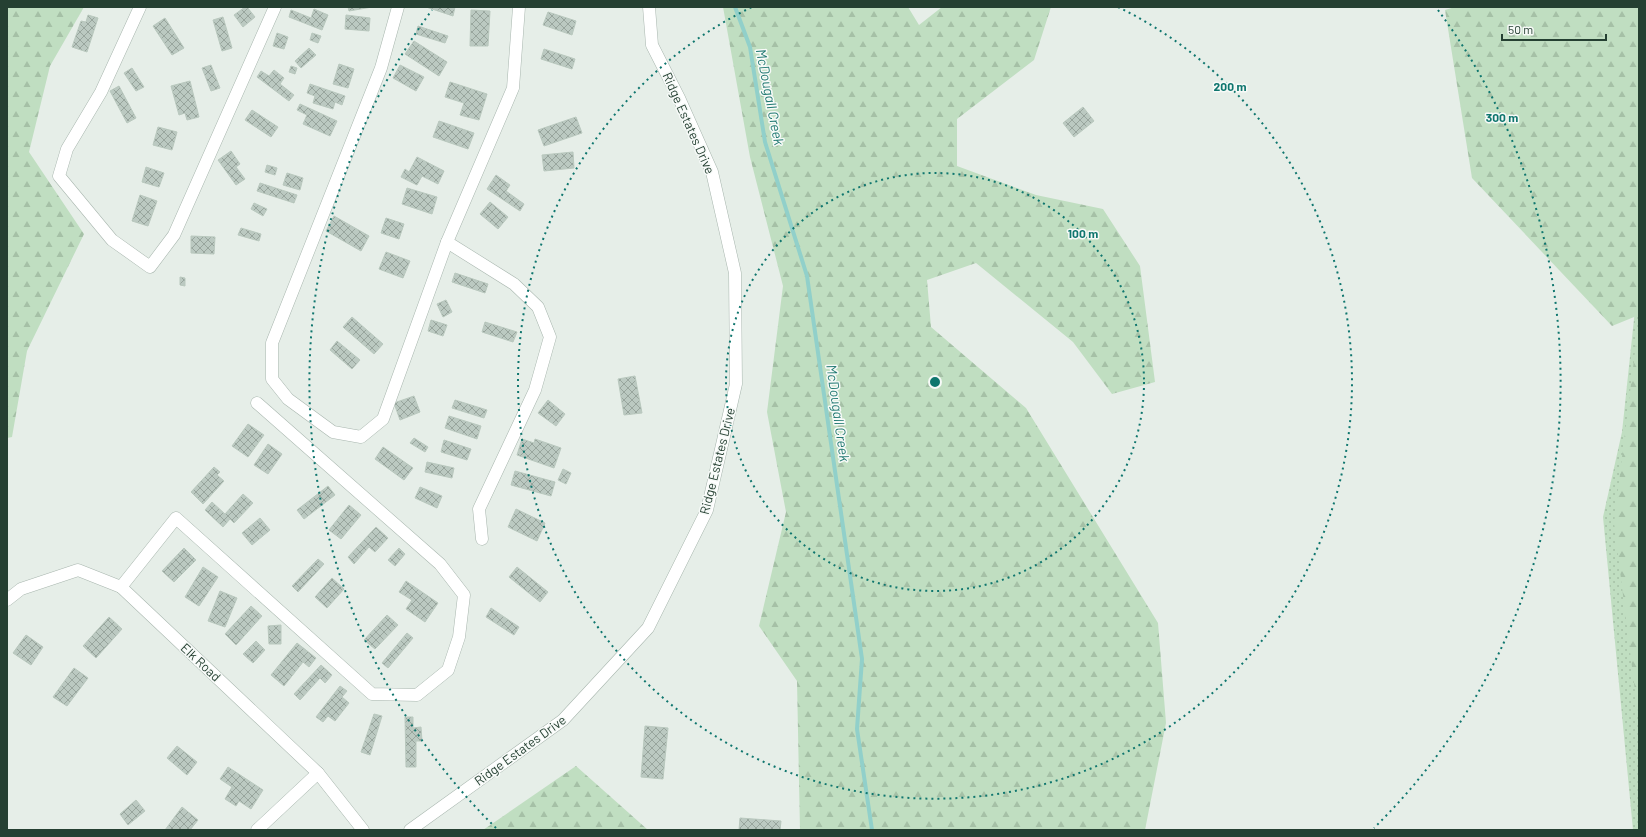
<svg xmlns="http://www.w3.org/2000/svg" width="1646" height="837" viewBox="0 0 1646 837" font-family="Barlow,sans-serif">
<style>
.grass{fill:url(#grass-dots)}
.forest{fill:url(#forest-firs)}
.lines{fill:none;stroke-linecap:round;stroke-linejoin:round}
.stream{stroke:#91d0ca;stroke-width:4}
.building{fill:url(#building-cross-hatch);stroke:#b9c8be}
.minor-casing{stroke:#a8b6ae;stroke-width:13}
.tertiary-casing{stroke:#a8b6ae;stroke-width:13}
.minor{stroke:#fff;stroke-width:12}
.tertiary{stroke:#fff;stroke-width:12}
.ring{fill:none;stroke:#0f766e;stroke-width:2;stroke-dasharray:2 4}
.labels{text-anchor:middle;stroke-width:3;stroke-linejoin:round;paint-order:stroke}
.street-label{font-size:13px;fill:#254032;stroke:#f7faf8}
.water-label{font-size:14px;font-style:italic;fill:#227a72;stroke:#f7faf8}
.centre{fill:#0f766e;stroke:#f7faf8;stroke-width:2}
.ring-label{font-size:12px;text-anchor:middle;font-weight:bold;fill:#0f766e;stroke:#f7faf8;stroke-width:3;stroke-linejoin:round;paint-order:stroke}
</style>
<defs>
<pattern id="grass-dots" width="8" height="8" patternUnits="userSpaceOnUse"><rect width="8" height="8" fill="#c0dec1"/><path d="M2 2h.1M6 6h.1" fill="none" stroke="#a5c0a6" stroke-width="1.8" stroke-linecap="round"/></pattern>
<pattern id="forest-firs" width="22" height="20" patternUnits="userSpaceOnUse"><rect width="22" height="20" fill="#c0dec1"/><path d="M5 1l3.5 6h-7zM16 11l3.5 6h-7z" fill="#a5c0a6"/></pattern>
<pattern id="building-cross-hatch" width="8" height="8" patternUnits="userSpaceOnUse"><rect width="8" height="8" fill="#bbc9c1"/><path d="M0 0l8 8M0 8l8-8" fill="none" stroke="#98a59d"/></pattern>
</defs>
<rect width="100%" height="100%" fill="#e6eee8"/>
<!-- grass -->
<path class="grass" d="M1639,272v558h-6l-30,-313 19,-85z"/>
<!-- forest -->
<g class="forest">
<path d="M7,7h77l-34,59 -21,86 55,82 -57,117 -15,86 -5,1z"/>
<path d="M723,7h185l11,18 23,-18h109l-17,53 -77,59v47l79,29 67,14 37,57 15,116 -43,12 -39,-52 -97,-79 -49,17 4,47 95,81 132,215 8,100 -21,107h-345l-3,-149 -38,-55 27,-114 -19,-100 16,-126 -33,-129z"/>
<path d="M1455,7h184v308l-27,11 -140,-148 -27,-168z"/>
<path d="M1638,327h1v396l-25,-200z"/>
<path d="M576,766l72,64h-165z"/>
</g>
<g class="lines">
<!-- stream -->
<path class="stream" d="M735,7l15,40 15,95 42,134 55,383 -5,70 15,101"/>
</g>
<!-- building -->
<g class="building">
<path d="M245,7h2l8,10 -12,10 -9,-12z"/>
<path d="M348,7h24l-23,4z"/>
<path d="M426,7h29l-2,9z"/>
<path d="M314,9l14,6 -6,15 -33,-13 2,-7 20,8z"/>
<path d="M471,10l19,1 -2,35h-18z"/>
<path d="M548,12l28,9 -4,14 -29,-10z"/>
<path d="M88,15l10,3 -11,34 -15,-5 9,-26 5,1z"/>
<path d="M346,15l24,3 -1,13 -24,-2z"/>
<path d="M223,17l9,31 -10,3 -9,-31z"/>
<path d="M165,18l19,30 -12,7 -19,-29z"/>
<path d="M418,26l30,10 -3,7 -29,-9z"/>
<path d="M277,33l11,4 -4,12 -11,-3z"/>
<path d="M312,33l9,3 -3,7 -8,-3z"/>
<path d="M414,41l33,21 -8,14 -34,-22z"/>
<path d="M309,48l7,7 -15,13 -6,-7z"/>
<path d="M544,49l31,10 -3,10 -31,-10z"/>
<path d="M339,64l15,5 -6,19 -15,-4z"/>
<path d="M211,65l9,23 -9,3 -9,-23z"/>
<path d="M400,65l24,12 -8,14 -23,-13z"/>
<path d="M291,66l6,2 -2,6 -6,-2z"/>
<path d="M132,68l12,19 -8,4 -12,-18z"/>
<path d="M274,70l10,8 -4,6 14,11 -5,6 -32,-24 4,-6 8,5z"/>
<path d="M190,81l9,36 -12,3 -2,-7 -6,2 -8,-29z"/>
<path d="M450,82l37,12 -8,26 -19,-5 4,-12 -19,-6z"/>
<path d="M310,84l35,12 -3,9 -7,-3 -2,7 -20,-6 2,-7 -8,-3z"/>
<path d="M119,86l17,32 -9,5 -17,-32z"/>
<path d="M300,104l37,17 -7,15 -27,-12 4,-9 -10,-5z"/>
<path d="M1083,107l11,14 -20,16 -11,-14z"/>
<path d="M252,110l26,17 -7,10 -26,-17z"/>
<path d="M576,117l6,16 -38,13 -6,-16z"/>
<path d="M439,121l35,12 -6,16 -35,-12z"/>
<path d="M158,127l19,5 -5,18 -19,-5z"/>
<path d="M231,151l9,13 -4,3 9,12 -9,6 -18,-25z"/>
<path d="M573,152l1,16 -30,3 -2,-16z"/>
<path d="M417,157l27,14 -6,13 -16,-8 -5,9 -16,-8 4,-8 4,3z"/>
<path d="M267,165l10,3 -2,7 -10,-3z"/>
<path d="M146,167l18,6 -5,14 -17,-5z"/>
<path d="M287,173l16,5 -3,12 -17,-5z"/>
<path d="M496,175l14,10 -4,6 18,13 -4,7 -33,-22z"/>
<path d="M260,183l37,12 -3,8 -37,-12z"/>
<path d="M407,188l30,9 -5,17 -30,-10z"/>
<path d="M140,195l17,6 -9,25 -16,-5z"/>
<path d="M490,202l18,15 -10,12 -18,-15z"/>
<path d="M254,203l13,6 -4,7 -12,-7z"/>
<path d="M334,216l35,20 -8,15 -35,-20z"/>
<path d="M386,218l18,6 -5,15 -18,-6z"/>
<path d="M241,228l20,6 -2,7 -21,-6z"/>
<path d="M191,236l24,1 -1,17 -23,-1z"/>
<path d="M386,252l24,9 -7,17 -24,-9z"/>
<path d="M455,273l33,11 -3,9 -33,-11z"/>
<path d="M180,277l5,1v8l-5,-1z"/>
<path d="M446,300l6,12 -9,5 -6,-13z"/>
<path d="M352,317l31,27 -9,10 -31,-27z"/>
<path d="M431,320l16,5 -4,11 -15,-5z"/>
<path d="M485,322l32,10 -4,10 -31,-10z"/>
<path d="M337,341l23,19 -8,9 -22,-19z"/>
<path d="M635,376l7,37 -18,2 -6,-36z"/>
<path d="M414,396l6,16 -20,8 -6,-17z"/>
<path d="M455,400l32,10 -3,8 -32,-10z"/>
<path d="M548,400l17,14 -9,12 -18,-13z"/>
<path d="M449,416l32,10 -4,13 -32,-11z"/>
<path d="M248,424l16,11 -16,22 -16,-11z"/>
<path d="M414,438l14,9 -3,5 -15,-9z"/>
<path d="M522,439l12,4 1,-4 26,9 -7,20 -37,-13z"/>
<path d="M444,440l27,9 -4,11 -26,-8z"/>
<path d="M268,444l14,10 -14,20 -14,-9z"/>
<path d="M383,447l30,21 -9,12 -29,-21z"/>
<path d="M427,462l27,6 -2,10 -27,-6z"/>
<path d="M214,467l6,5 -3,3 7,6 -21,23 -12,-12z"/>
<path d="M563,469l8,4 -5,11 -8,-4z"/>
<path d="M515,471l40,11 -4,14 -40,-11z"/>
<path d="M328,486l7,9 -31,24 -7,-9z"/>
<path d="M420,487l22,9 -5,12 -22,-10z"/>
<path d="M243,494l10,9 -19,20 -4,-4 -7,8 -18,-17 7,-8 13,12z"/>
<path d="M349,505l12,10 -20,24 -12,-9z"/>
<path d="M516,509l29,14 -8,18 -29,-14z"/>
<path d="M260,518l10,12 -18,15 -10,-12z"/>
<path d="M376,527l12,11 -13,14 -6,-5 -15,17 -6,-7z"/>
<path d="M184,548l12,12 -22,22 -12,-11z"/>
<path d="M399,548l6,6 -10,12 -7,-6z"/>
<path d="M318,559l6,5 -26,28 -6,-6z"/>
<path d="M203,567l15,10 -19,29 -14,-9z"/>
<path d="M517,567l31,25 -8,10 -31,-25z"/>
<path d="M332,578l12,11 -17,19 -12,-11z"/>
<path d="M406,581l32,22 -13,19 -19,-13 6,-9 -13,-8z"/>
<path d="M220,591l17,7 -12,29 -17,-6z"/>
<path d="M251,606l11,10 -26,29 -11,-11z"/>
<path d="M491,608l28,19 -5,8 -28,-18z"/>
<path d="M387,615l11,10 -23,24 -11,-9z"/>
<path d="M109,617l13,12 -26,29 -13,-12z"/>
<path d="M281,625v19h-12l-1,-18z"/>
<path d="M407,633l6,5 -25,30 -6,-5z"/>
<path d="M26,635l17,12 -12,18 -18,-12z"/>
<path d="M256,641l9,9 -12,13 -10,-9z"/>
<path d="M297,643l19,15 -7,9 -6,-5 -19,24 -13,-11z"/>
<path d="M321,665l11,10 -7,8 -5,-5 -20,22 -6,-6z"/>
<path d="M74,668l14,10 -21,28 -14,-9z"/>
<path d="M340,686l7,5 -5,6 7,6 -14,18 -7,-5 -5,6 -7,-5z"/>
<path d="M374,714l8,2 -12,39 -9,-3z"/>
<path d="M405,717h8v11l8,-1 1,14h-6v26h-10z"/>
<path d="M645,726l23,2 -5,51 -22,-2z"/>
<path d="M177,746l20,16 -10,13 -20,-17z"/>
<path d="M228,767l35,23 -12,19 -12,-8 -3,5 -11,-7 7,-12 -12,-8z"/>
<path d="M136,800l9,11 -17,14 -8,-11z"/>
<path d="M182,807l16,13 -8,10h-25z"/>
<path d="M740,818l41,3 -1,9h-41z"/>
</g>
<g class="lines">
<defs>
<g id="minor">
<path d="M140,7l-39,85 -34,57 -8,27 53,64 38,27 24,-32 101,-228"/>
<path d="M398,7l-17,61 -109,275v36l16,20 45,33 28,5 22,-18 64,-177"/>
<path d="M482,539l-3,-30 56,-119 15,-53 -12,-30 -24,-23 -67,-42 66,-154 6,-81"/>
<path d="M121,587l55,-69 196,176 45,1 31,-25 11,-33 5,-42 -24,-31 -183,-161"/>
<path d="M7,600l14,-11 57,-19 43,17 197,186 45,57"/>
<path d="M257,830l61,-57"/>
</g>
<path id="tertiary" d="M410,830l153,-110 85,-92 59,-118 29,-126 -1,-111 -23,-101 -33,-74 -27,-53 -3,-38"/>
</defs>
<!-- minor casing -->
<use href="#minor" class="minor-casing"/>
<!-- tertiary casing -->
<use href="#tertiary" class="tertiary-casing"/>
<!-- minor -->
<use href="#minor" class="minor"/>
<!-- tertiary -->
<use href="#tertiary" class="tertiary"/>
</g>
<!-- distance rings -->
<g class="ring">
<circle cx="935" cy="382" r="209"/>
<path d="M1118 7A417 417 0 1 1 752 7"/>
<path d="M496 828A626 626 0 0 1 432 10M1438 10A626 626 0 0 1 1374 828"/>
</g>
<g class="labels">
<!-- street labels -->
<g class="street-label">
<text transform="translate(689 123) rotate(66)" y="5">Ridge Estates Drive</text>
<text transform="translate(717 461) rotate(-76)" y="5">Ridge Estates Drive</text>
<text transform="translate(201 662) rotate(43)" y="5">Elk Road</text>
<text transform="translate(520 750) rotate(-36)" y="5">Ridge Estates Drive</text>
</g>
<!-- water labels -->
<g class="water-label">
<text transform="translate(770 97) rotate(79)" y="5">McDougall Creek</text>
<text transform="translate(838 413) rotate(82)" y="5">McDougall Creek</text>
</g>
</g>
<circle cx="935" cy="382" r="6" class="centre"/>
<g class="ring-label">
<text x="1230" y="91">200 m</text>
<text x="1502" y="122">300 m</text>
<text x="1083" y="238">100 m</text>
</g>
<!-- border -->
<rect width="1646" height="837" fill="none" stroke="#254032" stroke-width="16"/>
<!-- scale -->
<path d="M1502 34v6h104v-6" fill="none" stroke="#254032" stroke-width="2"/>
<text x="1508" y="34" font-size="12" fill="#254032" stroke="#f7faf8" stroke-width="3" paint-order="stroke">50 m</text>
</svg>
